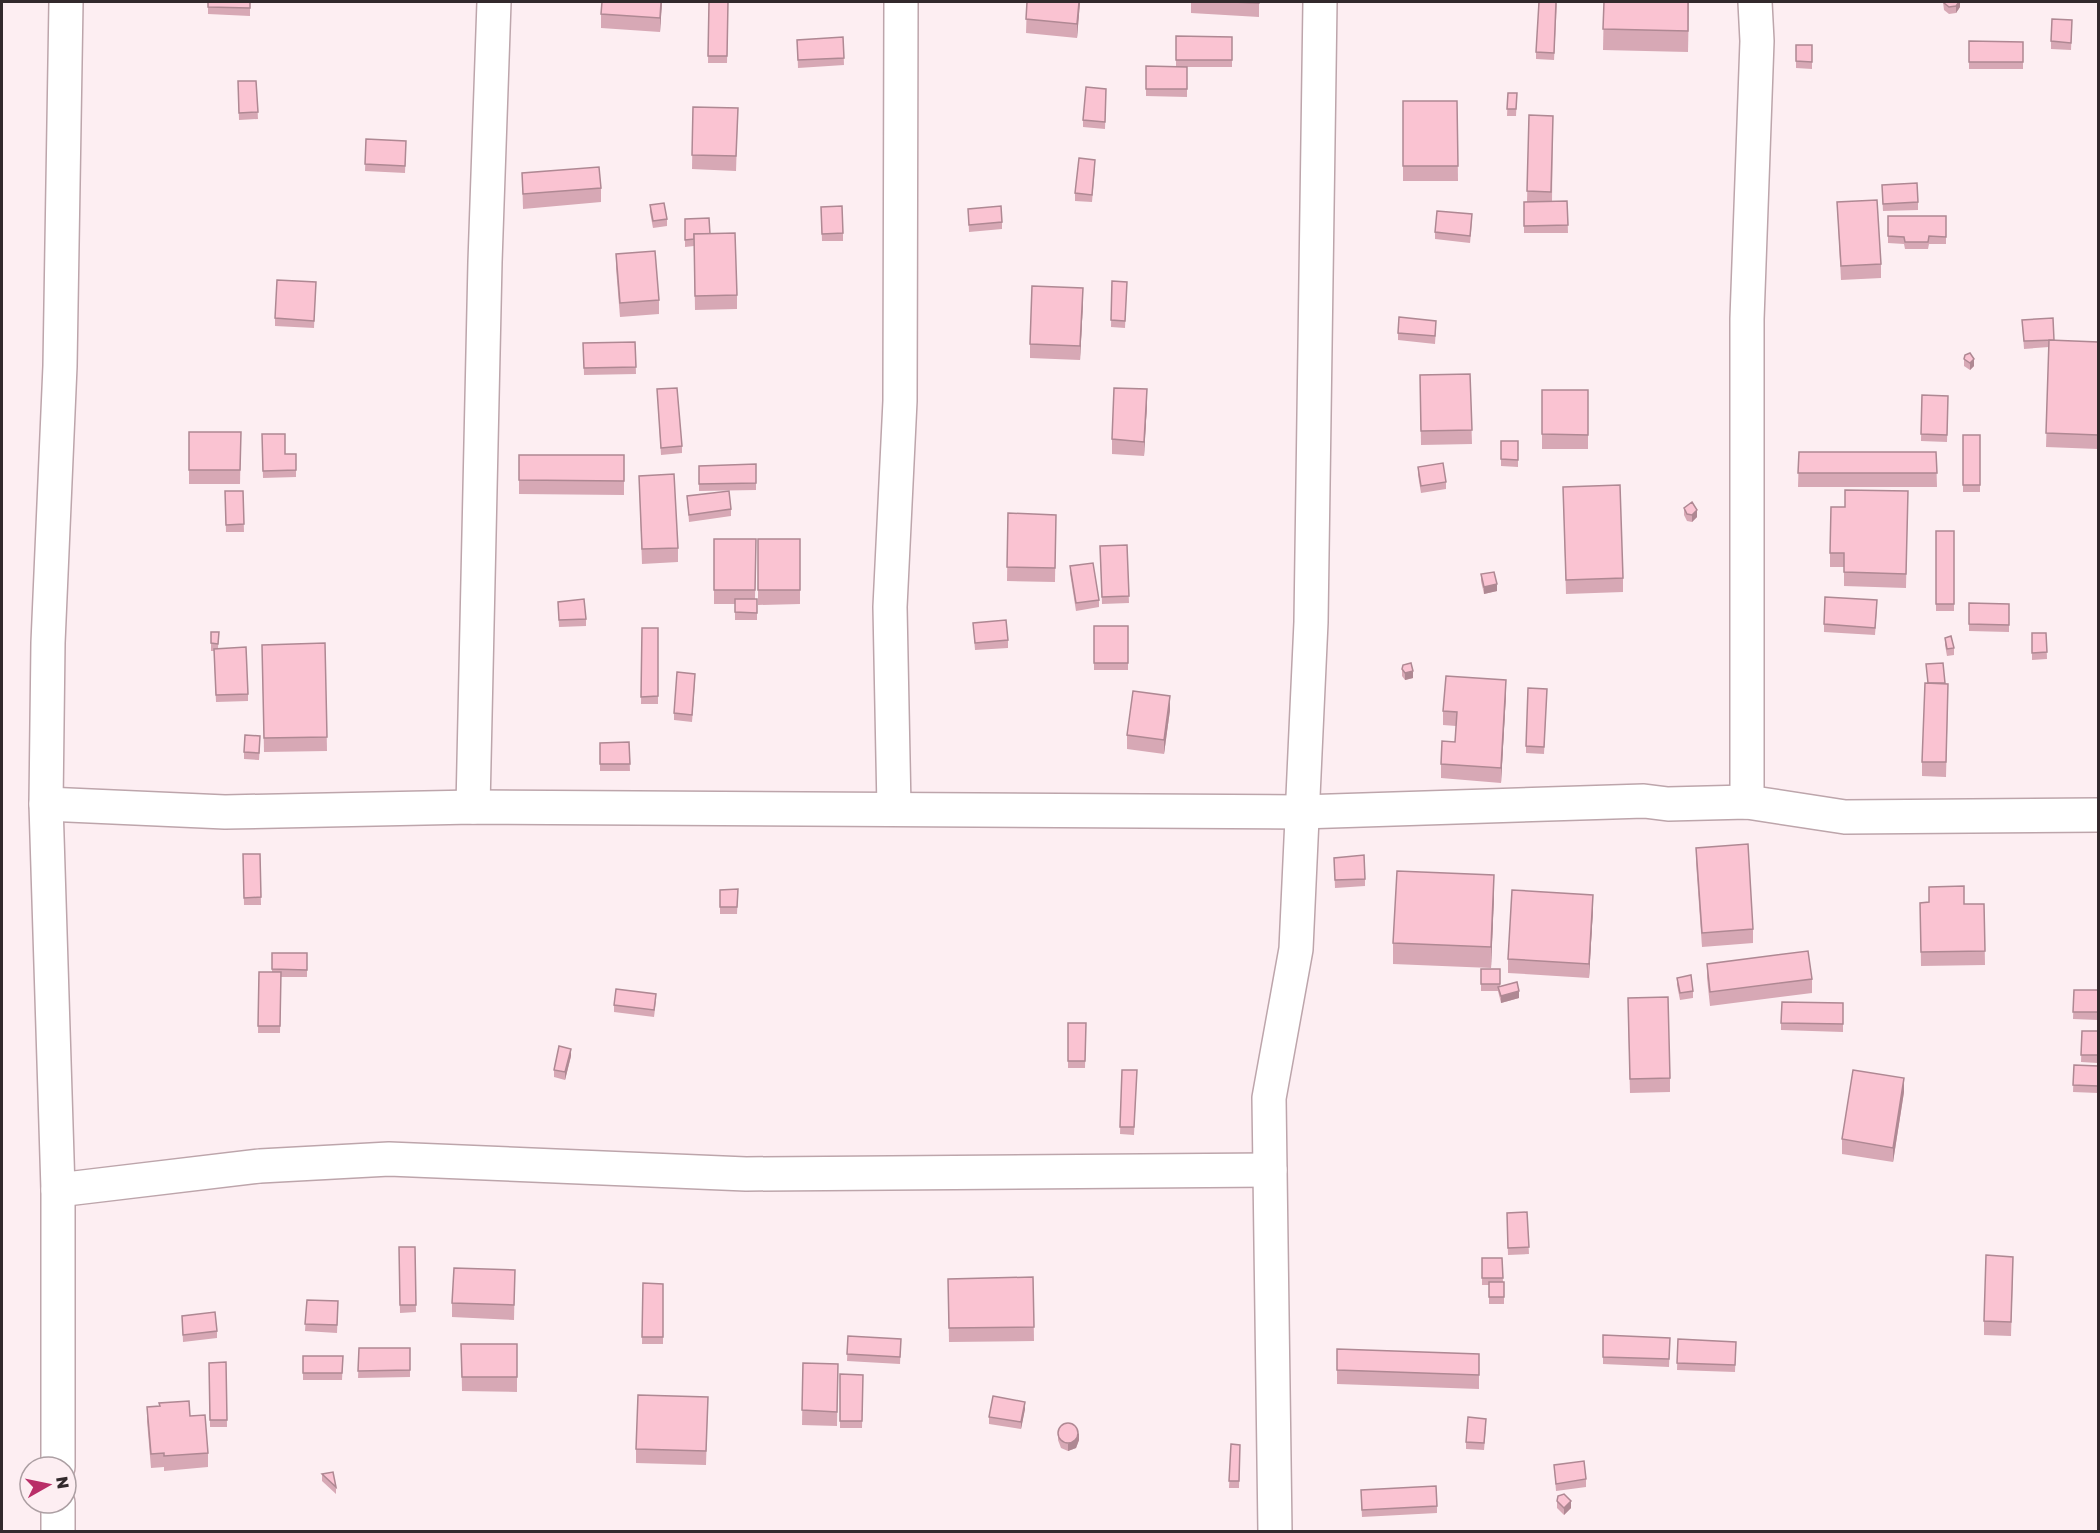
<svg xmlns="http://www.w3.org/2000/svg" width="2100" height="1533" viewBox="0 0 2100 1533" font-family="'Golos Text',sans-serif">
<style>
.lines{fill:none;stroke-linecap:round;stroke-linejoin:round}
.minor-casing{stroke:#bda5ab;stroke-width:36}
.minor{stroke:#fff;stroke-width:33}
.wall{fill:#d7a8b5}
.shaded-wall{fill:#af8893}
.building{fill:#fac3d2;stroke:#af8893;stroke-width:1.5}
</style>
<rect width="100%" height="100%" fill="#fdeef2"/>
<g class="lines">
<defs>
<g id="minor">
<path d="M1747,802v-483l10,-278 -2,-39"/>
<path d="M46,804l179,8 248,-5 828,5 343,-11 24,3 79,-2 98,15 253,-2"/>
<path d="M473,807l12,-545 9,-260"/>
<path d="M894,809l-4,-202 10,-206 1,-399"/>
<path d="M58,1190l202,-24 129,-7 357,15 524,-4"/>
<path d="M58,1467v-277l-12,-386 2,-161 12,-277 6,-364"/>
<path d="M58,1532v-29"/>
<path d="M1275,1532l-6,-434 27,-149 15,-327 9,-620"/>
</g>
</defs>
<!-- minor casing -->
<use href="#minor" class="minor-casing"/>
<!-- minor -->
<use href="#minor" class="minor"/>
</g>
<!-- wall -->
<g class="wall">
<path d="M208,2h42v14l-42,-2z"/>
<path d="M662,2l-2,30 -59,-4v-14z"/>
<path d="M709,2h19l-1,61h-19z"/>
<path d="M1027,2h53l-3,36 -51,-5z"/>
<path d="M1191,2h68v15l-68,-4z"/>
<path d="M1557,2l-3,58 -18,-1v-7z"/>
<path d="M1604,2h85l-1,50 -85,-2z"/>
<path d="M1943,2h17v5l-4,6 -7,1 -5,-4z"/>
<path d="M2072,27l-1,23 -20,-1v-8z"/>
<path d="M1176,36l56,1v30h-45v30l-41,-1v-7l30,-22z"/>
<path d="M843,37l1,28 -46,3 -1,-28z"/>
<path d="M1969,41l54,1v27h-54z"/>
<path d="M1796,45h16v24l-16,-1z"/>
<path d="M238,81h18l2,38 -19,1z"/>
<path d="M1106,89l-1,40 -22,-2v-7z"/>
<path d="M1508,93h9l-1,23h-9z"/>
<path d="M1403,101h54l1,80h-55z"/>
<path d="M693,107l45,1 -2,63 -44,-2z"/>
<path d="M1529,115l24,1 -1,86 15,-1 1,32h-44v-31h3z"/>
<path d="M366,139l40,2 -1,32 -40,-2z"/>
<path d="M1095,167l-3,35 -17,-1v-8z"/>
<path d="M522,173l79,15v14l-78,7z"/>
<path d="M1882,192l36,10v8l-35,1z"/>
<path d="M1837,202l44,62v14l-40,2z"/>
<path d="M650,205l17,14v7l-14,2 -3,-16z"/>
<path d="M821,207l22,26v8h-21z"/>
<path d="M968,209l34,13v7l-33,3z"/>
<path d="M1888,216h58v28h-17l-1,5h-23l-1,-5 -16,-1z"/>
<path d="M685,219l25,15 27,61v14l-42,1 -1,-64 -9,1z"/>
<path d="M1472,222l-2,21 -35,-4v-7z"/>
<path d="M616,254l43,46v14l-39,3 -4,-49z"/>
<path d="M1112,281l15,1 -2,46 -14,-1z"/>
<path d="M316,282l-2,46 -39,-2v-8z"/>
<path d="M1083,302l-3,58 -50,-2v-14z"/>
<path d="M2022,320l32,21 44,1v107l-52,-2 3,-100 -25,2z"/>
<path d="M1436,328l-1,16 -37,-4v-7z"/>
<path d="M635,342l1,32 -52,1 -1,-32z"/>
<path d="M1964,359l10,7 -4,4 -6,-4z"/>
<path d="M1470,374l2,70 -51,1 -1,-70z"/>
<path d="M657,389l25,57v7l-21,2z"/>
<rect x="1542" y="390" width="46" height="59"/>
<path d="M1922,395l26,1 -1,46 -26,-1z"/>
<path d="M1147,404l-3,52 -32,-2v-15z"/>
<path d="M189,432h52l-1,52h-51z"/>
<path d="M262,434l34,36v7l-33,1z"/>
<rect x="1963" y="435" width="17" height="57"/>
<path d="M1501,441h17v26l-17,-1z"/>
<path d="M1799,452h137l1,35h-139z"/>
<path d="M519,455h105v40l-105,-1z"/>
<path d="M756,464v26l-57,1v-25z"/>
<path d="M1418,467l28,15v7l-25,4 -3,-18z"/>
<path d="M639,476l39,72v14l-36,2z"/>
<path d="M1563,487l60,91v14l-57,2z"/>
<path d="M225,491h18l1,41h-18z"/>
<path d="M1908,491l-2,97 -62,-2v-19h-14v-14l15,-46z"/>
<path d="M687,496l44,13v7l-42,6z"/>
<path d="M1684,508l13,9 -5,5 -5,-1 -3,-6z"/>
<path d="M1008,513l48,2 -1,67 -48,-1z"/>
<rect x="1936" y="531" width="18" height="80"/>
<path d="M714,539h42l-1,60h2v21h-22v-16h-21z"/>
<path d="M758,539h42v65l-42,1z"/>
<path d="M1127,545l2,58 -27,1 -2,-58z"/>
<path d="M1070,566l29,34v7l-23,4 -6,-38z"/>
<path d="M1481,574l16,17 -13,3 -3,-13z"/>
<path d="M558,602l28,17v7l-27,1z"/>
<path d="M1969,603l40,1v28l-40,-1z"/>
<path d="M1877,607l-2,28 -51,-3v-8z"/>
<path d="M973,623l35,17v8l-33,2z"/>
<rect x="1094" y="626" width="34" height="44"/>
<path d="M642,628h16v76h-17z"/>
<path d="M211,632h8l-1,16 30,46v7l-32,1 -2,-51h-3z"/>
<path d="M2032,633h14l1,26 -15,1z"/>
<path d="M1945,638l9,10v7l-7,1 -2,-11z"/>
<path d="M325,643l2,108 -63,1 -2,-107z"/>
<path d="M1926,664l19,20 3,14 -2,79 -24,-1v-14l6,-79z"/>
<path d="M1402,669l11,9 -8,2 -3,-4z"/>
<path d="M695,681l-3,41 -18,-2v-7z"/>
<path d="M1547,689l-3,65 -18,-1v-7z"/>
<path d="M1506,694l-5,89 -60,-5v-14l14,-22 1,-16 -13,-1v-14z"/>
<path d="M1170,710l-6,44 -37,-5v-14z"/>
<path d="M629,742l1,29h-30v-28z"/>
<path d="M260,743l-1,17 -15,-1v-7z"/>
<path d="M1696,848l57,81v14l-51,4 -6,-85z"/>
<path d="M243,854h17l1,51h-17z"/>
<path d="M1334,858l31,21v7l-30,2z"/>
<path d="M1929,887l35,17h20l1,61 -64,1 -1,-63 9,-1z"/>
<path d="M738,889l-1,25h-17v-24z"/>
<path d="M1494,896l-3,72 -98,-4v-21z"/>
<path d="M1593,909l-4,69 -81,-5v-14z"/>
<path d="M272,953h35v24h-26l-1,56h-22l1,-61h13z"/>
<path d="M1707,964l105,15v14l-102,13 -3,-28z"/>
<path d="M1481,969h19v17l19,12 -18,5 -3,-12h-17z"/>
<path d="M1677,978l16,13v7l-13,2 -3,-15z"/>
<path d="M2074,990h24v30l-25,-1z"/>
<path d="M656,1001l-2,16 -40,-5v-7z"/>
<path d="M1843,1003v29l-62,-2v-7z"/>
<path d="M1628,1012l42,66v14l-40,1z"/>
<path d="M1068,1023h18l-1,45h-17z"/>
<path d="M2082,1031h16v32l-17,-1z"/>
<path d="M571,1056l-6,24 -11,-3v-7z"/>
<path d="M2074,1065l24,1v27l-25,-1z"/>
<path d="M1122,1070h15l-3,65 -14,-1z"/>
<path d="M1904,1092l-11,70 -51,-8v-15z"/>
<path d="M1527,1212l2,42 -21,1 -1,-42z"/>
<path d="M399,1247h16l1,65 -16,1z"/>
<path d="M1482,1258h20l1,24h1v22h-15v-19h-7z"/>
<path d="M515,1270l-1,50 -62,-3v-14z"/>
<path d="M2013,1271l-2,65 -27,-1v-14z"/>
<path d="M1033,1277l1,64 -85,1 -1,-63z"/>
<path d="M643,1283l20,1v60h-21z"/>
<path d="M307,1300l31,1 -1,32 -32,-2z"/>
<path d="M182,1316l35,15v7l-34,4z"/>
<path d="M1603,1335l67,3 -1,29 -66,-3z"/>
<path d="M848,1336l53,3 -1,25 -53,-3z"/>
<path d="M1678,1339l58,3 -1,30 -58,-2z"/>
<path d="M461,1344h56v48l-55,-1z"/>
<path d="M359,1348h51v29l-52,1z"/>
<path d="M1337,1349l142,5v35l-142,-5z"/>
<path d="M303,1356h40l-1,24h-39z"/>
<path d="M226,1362l1,65h-17l-1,-64z"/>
<path d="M803,1363l35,1 -1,62 -35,-1z"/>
<path d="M840,1374l23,1 -1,53h-22z"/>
<path d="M708,1397l-2,68 -70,-2v-14z"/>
<path d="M147,1407l43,9 18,37v14l-44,4v-4l-13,1 -4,-47z"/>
<path d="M1025,1409l-4,20 -32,-5v-7z"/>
<path d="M1486,1426l-2,24 -18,-1v-7z"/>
<path d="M1058,1433l21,7 -3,8 -8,3 -7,-3 -3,-8z"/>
<path d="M1231,1444l9,1 -1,43h-10z"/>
<path d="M1554,1465l32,14v8l-30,4z"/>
<path d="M322,1474l14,13v7l-14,-13z"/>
<path d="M1361,1497l76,9v7l-75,4z"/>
<path d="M1557,1501l14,7 -7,7 -7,-7z"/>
</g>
<!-- shaded-wall -->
<g class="shaded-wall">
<path d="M661,2h1l-2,30v-14z"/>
<path d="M1079,2h1l-3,36v-14z"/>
<path d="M1959,2h1v5l-4,6v-7z"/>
<path d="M1083,288v14l-3,58v-14z"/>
<path d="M1974,359v7l-4,4v-7z"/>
<path d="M1147,389v15l-3,52v-14z"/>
<path d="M1697,510v7l-5,5v-7z"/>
<path d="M1497,584v7l-13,3v-7z"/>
<path d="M1413,671v7l-8,2v-7z"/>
<path d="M1506,680v14l-5,89v-15z"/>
<path d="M1170,696v14l-6,44v-14z"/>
<path d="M1494,875v21l-3,72v-21z"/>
<path d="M1593,895v14l-4,69v-14z"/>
<path d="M1519,991v7l-18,5v-7z"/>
<path d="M571,1049v7l-6,24v-8z"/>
<path d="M1904,1078v14l-11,70v-14z"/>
<path d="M1025,1402v7l-4,20v-7z"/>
<path d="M1079,1433v7l-3,8 -8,3v-7z"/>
<path d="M1571,1501v7l-7,7v-7z"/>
</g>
<!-- building -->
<g class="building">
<path d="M208,2h42v6l-42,-1z"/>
<path d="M602,2h59l-1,16 -59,-4z"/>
<path d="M709,2h19l-1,54h-19z"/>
<path d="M1027,2h52l-2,22 -51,-5z"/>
<path d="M1231,2h28v1z"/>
<path d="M1539,2h17l-2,51 -18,-1z"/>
<path d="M1604,2h84v29l-85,-2z"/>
<path d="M1944,2h15l-3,4 -7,1 -5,-4z"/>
<path d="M2052,19l20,1 -1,23 -20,-2z"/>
<path d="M1176,36l56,1v23h-56z"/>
<path d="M843,37l1,21 -46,2 -1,-20z"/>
<path d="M1969,41l54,1v20h-54z"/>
<path d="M1796,45h16v17l-16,-1z"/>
<path d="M1146,66l41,1v22h-41z"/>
<path d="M238,81h18l2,31 -19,1z"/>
<path d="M1086,87l20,2 -1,33 -22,-2z"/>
<path d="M1508,93h9l-1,16h-9z"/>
<path d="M1403,101h54l1,65h-55z"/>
<path d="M693,107l45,1 -2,48 -44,-1z"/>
<path d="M1529,115l24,1 -2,76 -24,-1z"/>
<path d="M366,139l40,2 -1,25 -40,-2z"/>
<path d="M1079,158l16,2 -3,35 -17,-2z"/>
<path d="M599,167l2,21 -78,6 -1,-21z"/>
<path d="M1917,183l1,19 -35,2 -1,-19z"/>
<path d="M1877,200l4,64 -40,2 -4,-64z"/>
<path d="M1567,201l1,24 -44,1v-24z"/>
<path d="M664,203l3,16 -14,2 -3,-16z"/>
<path d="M842,206l1,27 -21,1 -1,-27z"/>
<path d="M1001,206l1,16 -33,3 -1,-16z"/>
<path d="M1437,211l35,3 -2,22 -35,-4z"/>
<path d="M1888,216h58v21l-17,-1 -1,6h-23l-1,-5 -16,-1z"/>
<path d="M709,218l1,16h-16v5l-9,1v-21z"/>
<path d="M735,233l2,62 -42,1 -1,-62z"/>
<path d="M655,251l4,49 -39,3 -4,-49z"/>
<path d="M277,280l39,2 -2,39 -39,-3z"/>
<path d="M1112,281l15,1 -2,39 -14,-1z"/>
<path d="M1032,286l51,2 -3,58 -50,-2z"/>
<path d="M1399,317l37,4 -1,15 -37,-3z"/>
<path d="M2053,318l1,22 -30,1 -2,-21z"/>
<path d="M2049,340l49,2v93l-52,-2z"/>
<path d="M635,342l1,25 -52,1 -1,-25z"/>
<path d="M1970,353l4,6 -4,4 -6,-4 1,-4z"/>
<path d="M1470,374l2,56 -51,1 -1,-56z"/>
<path d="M677,388l5,58 -21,2 -4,-59z"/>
<path d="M1114,388l33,1 -3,53 -32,-3z"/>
<path d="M1542,390h46v45l-46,-1z"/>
<path d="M1922,395l26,1 -1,39 -26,-1z"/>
<path d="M189,432h52l-1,38h-51z"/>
<path d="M262,434h23v20h11v16l-33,1z"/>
<rect x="1963" y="435" width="17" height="50"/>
<path d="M1501,441h17v19l-17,-1z"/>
<path d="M1799,452h137l1,21h-139z"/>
<path d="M519,455h105v26l-105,-1z"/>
<path d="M1443,463l3,19 -25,4 -3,-19z"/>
<path d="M756,464v19l-57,1v-18z"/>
<path d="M674,474l4,74 -36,1 -3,-73z"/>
<path d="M1620,485l3,93 -57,2 -3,-93z"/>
<path d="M1845,490l63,1 -2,83 -62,-2v-19h-14l1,-46h14z"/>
<path d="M225,491h18l1,33 -18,1z"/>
<path d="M729,491l2,18 -42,6 -2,-19z"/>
<path d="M1692,502l5,8 -5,5 -5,-1 -3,-6z"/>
<path d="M1008,513l48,2 -1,53 -48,-1z"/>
<rect x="1936" y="531" width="18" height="73"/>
<path d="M714,539h42l-1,51h-41z"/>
<rect x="758" y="539" width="42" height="51"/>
<path d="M1127,545l2,51 -27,1 -2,-51z"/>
<path d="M1093,563l6,37 -23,3 -6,-37z"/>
<path d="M1494,572l3,12 -13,3 -3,-13z"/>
<path d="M1825,597l52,3 -2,28 -51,-4z"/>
<path d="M584,599l2,20 -27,1 -1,-18z"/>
<path d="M735,599h22v14l-22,-1z"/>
<path d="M1969,603l40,1v21l-40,-1z"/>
<path d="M1006,620l2,20 -33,3 -2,-20z"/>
<rect x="1094" y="626" width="34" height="37"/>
<path d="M642,628h16v68l-17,1z"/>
<path d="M211,632h8l-1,12 -7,-1z"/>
<path d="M2032,633h14l1,19 -15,1z"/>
<path d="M1951,636l3,12 -7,1 -2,-11z"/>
<path d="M325,643l2,94 -63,1 -2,-93z"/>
<path d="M246,647l2,47 -32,1 -2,-46z"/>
<path d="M1411,663l2,8 -8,2 -3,-4 1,-4z"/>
<path d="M1943,663l2,20h-17l-2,-19z"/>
<path d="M677,672l18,2 -3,41 -18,-2z"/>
<path d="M1446,676l60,4 -5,88 -60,-4 1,-23 13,1 2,-30 -14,-1z"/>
<path d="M1925,683l23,1 -2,78h-24z"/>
<path d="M1528,688l19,1 -3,58 -18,-1z"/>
<path d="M1133,691l37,5 -6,44 -37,-5z"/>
<path d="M245,735l15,1 -1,17 -15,-1z"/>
<path d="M629,742l1,22h-30v-21z"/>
<path d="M1748,844l5,85 -51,4 -6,-85z"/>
<path d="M243,854h17l1,43 -17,1z"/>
<path d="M1364,855l1,24 -30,1 -1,-22z"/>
<path d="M1397,871l97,4 -3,72 -98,-4z"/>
<path d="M1964,886v18h20l1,47 -64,1 -1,-49 9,-1v-15z"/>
<path d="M738,889l-1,18h-17v-17z"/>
<path d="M1512,890l81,5 -4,69 -81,-5z"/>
<path d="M1808,951l4,28 -102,13 -3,-28z"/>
<path d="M272,953h35v17l-35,-1z"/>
<rect x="1481" y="969" width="19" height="15"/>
<path d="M259,972h22l-1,54h-22z"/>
<path d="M1691,975l2,16 -13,2 -3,-15z"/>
<path d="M1517,982l2,9 -18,5 -3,-9z"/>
<path d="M616,989l40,5 -2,16 -40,-5z"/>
<path d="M2074,990h24v22h-25z"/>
<path d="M1668,997l2,81 -40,1 -2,-81z"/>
<path d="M1782,1002l61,1v21l-62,-1z"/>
<path d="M1068,1023h18l-1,38h-17z"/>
<path d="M2082,1031h16v24h-17z"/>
<path d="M559,1046l12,3 -6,23 -11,-2z"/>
<path d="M2074,1065l24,1v20l-25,-1z"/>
<path d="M1122,1070h15l-3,57h-14z"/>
<path d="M1853,1070l51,8 -11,70 -51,-9z"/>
<path d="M1527,1212l2,35 -21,1 -1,-35z"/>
<path d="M399,1247h16l1,58h-16z"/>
<path d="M1986,1255l27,2 -2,65 -27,-1z"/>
<path d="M1482,1258h20l1,20h-21z"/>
<path d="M454,1268l61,2 -1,35 -62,-2z"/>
<path d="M1033,1277l1,50 -85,1 -1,-49z"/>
<rect x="1489" y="1282" width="15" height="15"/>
<path d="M643,1283l20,1v53h-21z"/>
<path d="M307,1300l31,1 -1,24 -32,-1z"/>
<path d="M215,1312l2,19 -34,4 -1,-19z"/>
<path d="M1603,1335l67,3 -1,21 -66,-2z"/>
<path d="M848,1336l53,3 -1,18 -53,-3z"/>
<path d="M1678,1339l58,3 -1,23 -58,-2z"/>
<path d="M461,1344h56v33h-55z"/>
<path d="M359,1348h51v22l-52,1z"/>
<path d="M1337,1349l142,5v21l-142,-5z"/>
<path d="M303,1356h40l-1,17h-39z"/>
<path d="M226,1362l1,58h-17l-1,-57z"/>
<path d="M803,1363l35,1 -1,48 -35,-2z"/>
<path d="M840,1374l23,1 -1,46h-22z"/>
<path d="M638,1395l70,2 -2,54 -70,-2z"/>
<path d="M993,1396l32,6 -4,20 -32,-5z"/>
<path d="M189,1401l1,15 15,-1 3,38 -44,3v-3l-13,1 -4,-47 13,-1 -1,-3z"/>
<path d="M1468,1417l18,2 -2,24 -18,-1z"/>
<circle cx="1068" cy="1433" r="10"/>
<path d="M1231,1444l9,1 -1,36h-10z"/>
<path d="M1584,1461l2,18 -30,5 -2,-19z"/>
<path d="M333,1472l3,15 -14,-13z"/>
<path d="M1436,1486l1,20 -75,4 -1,-20z"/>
<path d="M1564,1494l7,7 -7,7 -7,-7 1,-5z"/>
</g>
<!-- border -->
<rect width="2100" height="1533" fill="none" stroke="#32292c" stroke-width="6"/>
<!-- north arrow -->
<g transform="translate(48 1485) rotate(81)"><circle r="28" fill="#fdeef2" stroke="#ac9fa3" stroke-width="1.5"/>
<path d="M0-4.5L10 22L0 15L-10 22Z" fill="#b92e68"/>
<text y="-9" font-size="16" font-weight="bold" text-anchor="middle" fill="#32292c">N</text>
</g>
</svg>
